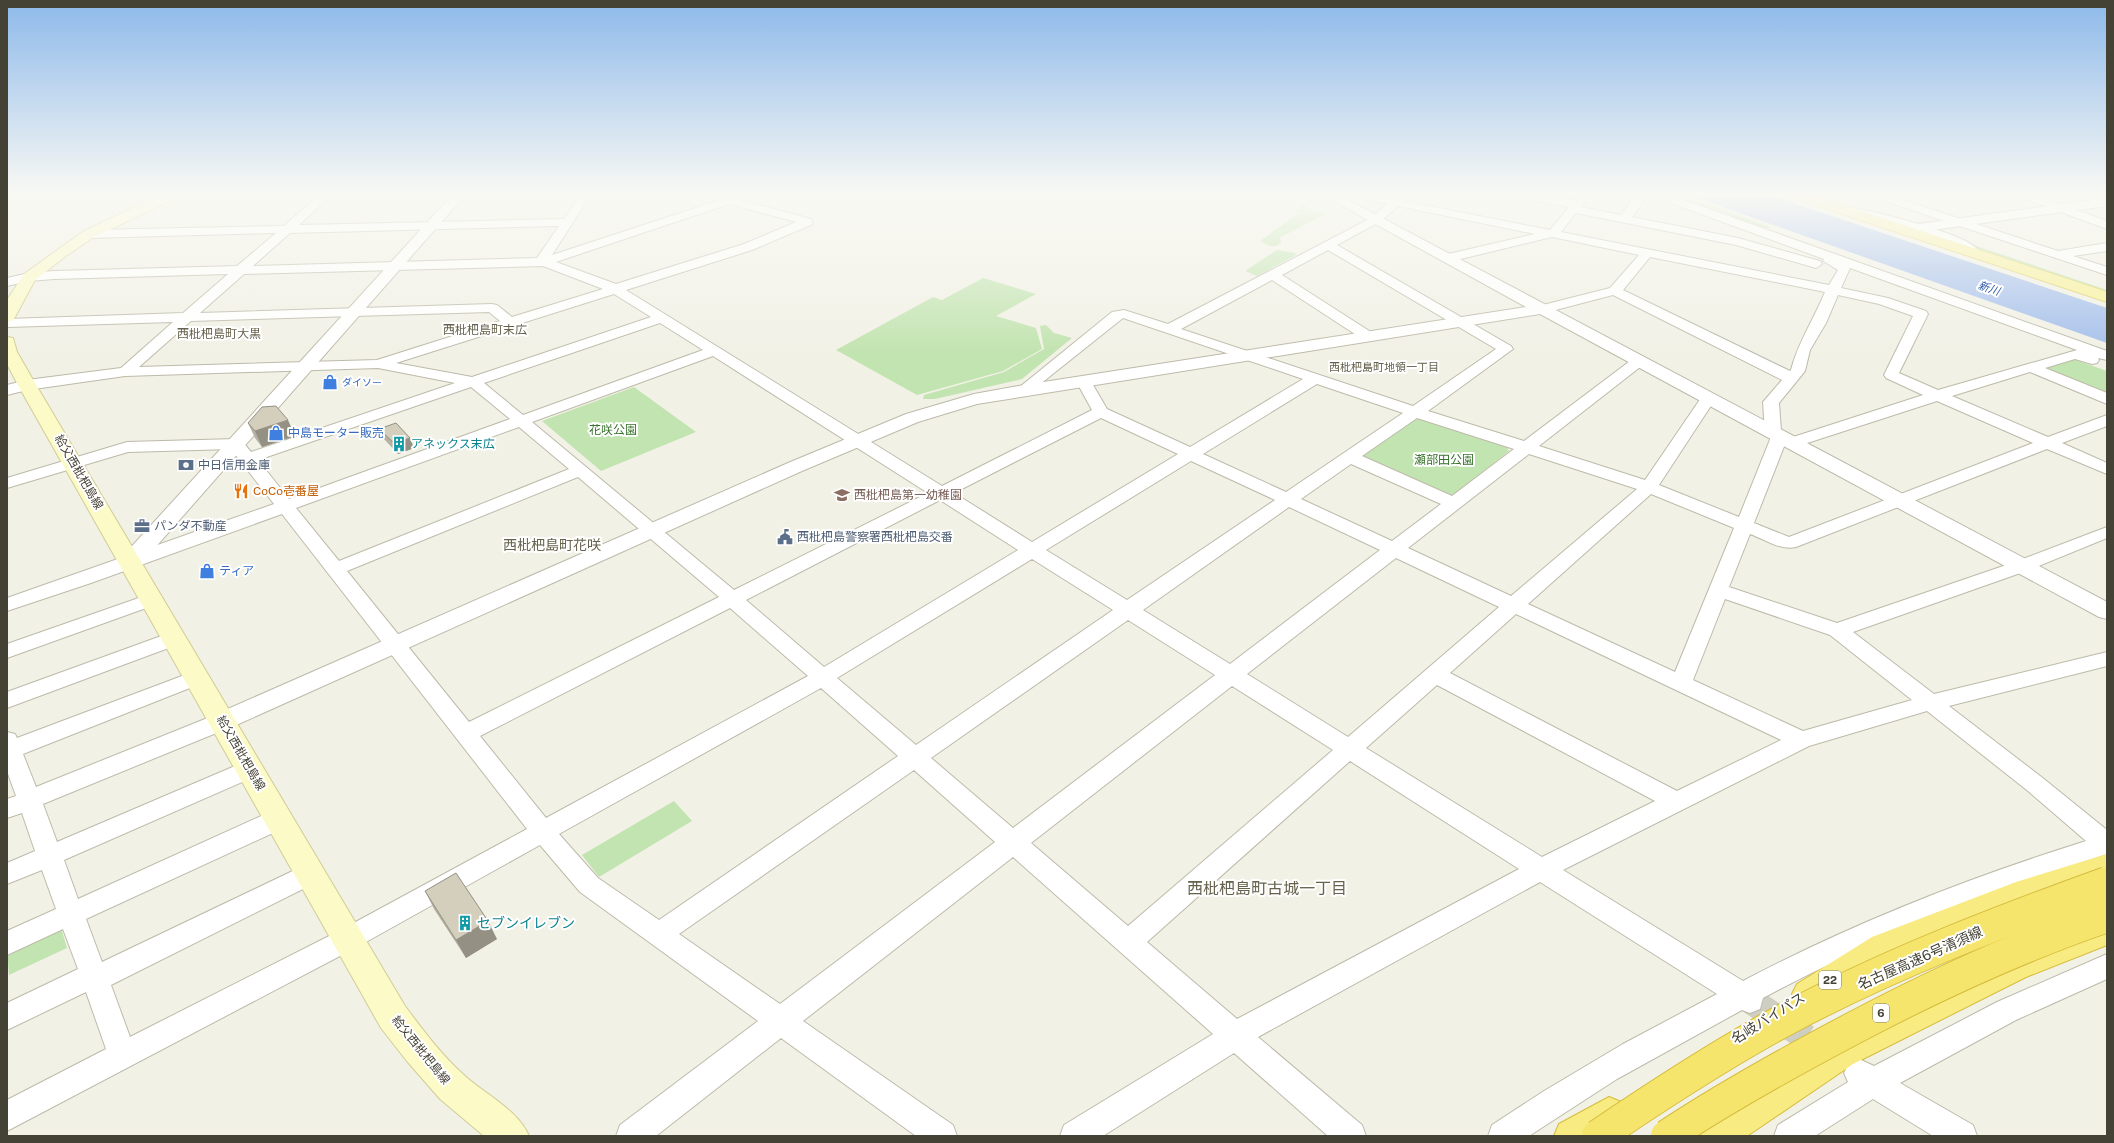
<svg xmlns="http://www.w3.org/2000/svg" width="2114" height="1143" viewBox="0 0 2114 1143" font-family="'Public Sans','Noto Sans JP',sans-serif">
<style>
.green{fill:#c2e4b0}
.water{fill:#a5c0ec}
.lines{fill:none;stroke-linecap:round;stroke-linejoin:round}
.minor-tunnel{stroke:#cfcec3;stroke-width:27;stroke-dasharray:27 14;stroke-linecap:butt}
.minor-casing{stroke:#bdbaa9;stroke-width:2}
.tertiary-casing{stroke:#bdbaa9;stroke-width:2}
.secondary-casing{stroke:#d0cc97;stroke-width:2}
.primary-casing{stroke:#ddd269;stroke-width:2}
.trunk-casing{stroke:#d5bc3d;stroke-width:2}
.minor{fill:#fff;fill-rule:evenodd}
.tertiary{fill:#fff;fill-rule:evenodd}
.secondary{fill:#fcfac6;fill-rule:evenodd}
.primary{fill:#f9f198;fill-rule:evenodd}
.trunk{fill:#f8eb82;fill-rule:evenodd}
.motorway-bridge-casing{stroke:#d5bc3d;stroke-width:34;stroke-linecap:butt}
.motorway-bridge{stroke:#f6e56c;stroke-width:32}
.wall{fill:#b5b2a2}
.shaded-wall{fill:#949184}
.building{fill:#d3cfbc;stroke:#949184}
.labels{text-anchor:middle;stroke-width:4;stroke-linejoin:round;paint-order:stroke}
.far-shop-label{font-size:10px;fill:#366cbe;stroke:#fff;text-anchor:start}
.far-water-label{font-size:11px;font-style:italic;fill:#3460aa;stroke:#fff}
.far-neighbourhood-label{font-size:11px;fill:#66624d;stroke:#fff}
.shield{fill:#fff;stroke:#7c7a72;stroke-width:1}
.shield-label{font-size:11px;font-weight:bold;fill:#444135}
.far-quarter-label{font-size:12px;fill:#66624d;stroke:#fff}
.park-label{font-size:12px;fill:#38732c;stroke:#fff}
.shop-label{font-size:12px;fill:#366cbe;stroke:#fff;text-anchor:start}
.culture-label{font-size:12px;fill:#0d838f;stroke:#fff;text-anchor:start}
.service-label{font-size:12px;fill:#4e5e75;stroke:#fff;text-anchor:start}
.street-label{font-size:12px;fill:#444135;stroke:#fff}
.food-label{font-size:12px;fill:#c56008;stroke:#fff;text-anchor:start}
.education-label{font-size:12px;fill:#785e54;stroke:#fff;text-anchor:start}
.quarter-label{font-size:14px;fill:#66624d;stroke:#fff}
.near-culture-label{font-size:14px;fill:#0d838f;stroke:#fff;text-anchor:start}
.near-street-label{font-size:14px;fill:#444135;stroke:#fff}
.near-neighbourhood-label{font-size:16px;fill:#66624d;stroke:#fff}
</style>
<rect width="100%" height="100%" fill="#f2f1e6"/>
<!-- green -->
<g class="green">
<path d="M1657,193h17l97,34 -9,3z"/>
<path d="M1310,201h5l-11,6 22,7 -47,24 3,4 -6,4h-6l-10,-5 39,-28 -5,-1z"/>
<path d="M1956,239l151,51v2l-123,-39z"/>
<path d="M1277,250l18,3 1,2 -39,21 -12,-5z"/>
<path d="M983,278l53,16 -40,22 40,12 6,21 -39,22 -86,24 -81,-45 97,-53 9,3z"/>
<path d="M1046,325l8,8 18,5 -50,41 -87,20h-12l1,-4 80,-23 40,-23 -4,-23z"/>
<path d="M2073,359l34,12v26l-67,-28z"/>
<path d="M634,387l62,45 -95,39 -59,-50z"/>
<path d="M1421,418l86,29 2,4 -58,46 -92,-42 53,-36z"/>
<path d="M674,801l18,20 -93,56 -17,-22z"/>
<path d="M61,928l6,20 -58,27 -2,-27z"/>
</g>
<!-- water -->
<path class="water" d="M1683,193h80l344,115v35z"/>
<g class="lines">
<!-- minor-tunnel -->
<path class="minor-tunnel" d="M1750,1000l76,51"/>
<defs>
<g id="minor">
<path d="M321,193h12l-34,32 265,-6 17,-26h11l-40,62 177,-58 82,22 2,3 -2,3 -59,25 -126,40 316,196 150,-76 -16,-29 3,-3h10l18,31 83,38 113,-68 -180,-61 -94,75h-10l-3,-3 96,-78 12,-2 44,14 205,-107 14,-13 -42,-9 -1,-2h23l26,5 6,-4 6,-1 4,3 -5,5 146,29 19,-23 -57,-11 -5,-3h24l43,8 7,-8h11l-11,14 40,8 9,-12 4,-10h8v11l-10,13 106,21 82,23 2,3 -6,4 -80,-23 -160,-32 -15,19 268,53 9,-15 -15,-9 1,-2 -175,-64 -1,-2h16l443,158v9l-9,-2 1,2 -2,3 -5,1 -17,-5 -30,9 62,25v11l-77,-32 -78,24 96,41 59,-22v11l-45,17 45,20v11l-60,-25 -251,98c-15,4 -32,-8 -46,-13l-21,53 108,36 178,-61 92,-35v11l-78,32 -176,62 81,62 173,-42v14l-158,40 95,73 63,51v24c-119,38 -234,85 -344,144l-3,11 -10,4 -8,-3 -125,69 -88,57h-41l4,-11 52,-34 79,-47 94,-50 -177,-112 -282,155 104,88 4,11h-38l-94,-83 -131,83h-43l4,-11 149,-91 -200,-177 -210,164 150,104 4,11h-41l-135,-98 -125,98h-40l4,-11 138,-104 -178,-129 -40,-47 -183,102 -350,184v-31l99,-51 -20,-57 -79,38v-27l71,-34 -15,-40 -56,26v-24l49,-22 -14,-39 -35,14v-21l28,-12 -13,-38 -15,5v-19l9,-3 -9,-25v-39l8,2 2,4 181,-68 7,2 4,5 -4,5 -182,72 13,33 179,-72 8,-2 8,2 3,6 -3,6 -188,77 14,38 185,-79 8,-3 8,3 4,6 -4,6 -194,85 14,39 192,-87 9,-2 9,2 3,7 -3,7 -202,93 16,43 199,-95 9,-3 9,3 4,7 -4,7 -208,104 19,52 209,-106 188,-102 -245,-315 -191,69 -84,28v-13l267,-94 -43,-55 -103,3 -121,36v-10l120,-36 109,-3 6,2 9,11 204,-69 -77,-15 -253,8 -98,14 -20,5v-10l20,-5 94,-12 52,-46 -166,5v-8l176,-6 45,-39 -174,5 -25,2 -22,5v-8l22,-5 25,-2 183,-5 39,-33 -187,5 -6,-4 6,-4 195,-4zM729,204l67,18 -52,22 -128,40 -60,-22zM1398,206l137,28 -91,21 -2,3 2,3 4,1 104,-25 87,18 -29,33 -71,18 -2,3 7,4 69,-18 169,85 -19,22 2,31 6,4 -32,80 -80,-32 57,-87 -3,-3h-10l-58,85 -106,-34 105,-82 2,-3 -2,-3h-10l-110,83 -96,-30 85,-62 -2,-3 -174,-101 44,-24zM559,226l-22,32 -284,8 37,-33zM1328,250l168,99 -83,57 -232,-77 91,-49 92,60h10l2,-3 -2,-3 -92,-59zM1650,257l175,35c-11,27 -27,50 -34,78l-1,1 -167,-81zM543,266l60,23 -91,28 -15,-12 -5,-1 -292,9 44,-39zM1850,268l227,82 -139,40 -39,-17 29,-59 -2,-3 -38,-13 -47,-10zM614,294l37,23 -179,60 -76,-14zM1838,295l41,9 34,12 -29,59 2,3 37,17 -136,44 1,-3 -2,-3 -5,-2 -2,-28 26,-32 5,-21 16,-27zM489,312l11,9 -123,39 -238,7 52,-46zM660,323l43,27 -180,65 -39,-32zM713,356l215,137 -194,97 -202,-168zM1317,384l86,29 -117,79 -83,-38zM471,387l39,32 -221,80 -31,-39zM1937,401l96,42 -244,94 -35,-14 31,-79 7,4 6,-2zM1101,418l77,36 -146,88 -78,-49zM1417,418l97,31 -62,47 -90,-40zM519,427l50,42 -230,92 -43,-53zM1529,454l108,35 -126,107 -103,-48zM1191,461l84,39 -148,100 -81,-50zM1351,464l90,40 -49,37 -91,-42zM578,477l141,120 -250,125 -122,-151zM1651,494l83,34 -59,144 -147,-68zM940,500l78,50 -194,117 -78,-67zM1289,507l91,43 -150,114 -87,-54zM1396,558l103,49 -151,130 -101,-63zM1032,559l81,51 -197,135 -79,-67zM1725,599l105,36 82,65 -109,31 -110,-51zM730,608l78,68 -262,142 -66,-82zM1516,614l265,126 -104,51 -227,-118zM1128,620l87,55 -202,153 -82,-70zM1437,685l218,116 -113,56 -176,-109zM1232,686l101,64 -205,176 -97,-83zM821,688l77,68 -239,164 -61,-42 -39,-44zM1927,711l101,80 58,50c-118,37 -233,82 -343,140l-180,-111 246,-124zM1350,761l169,108 -282,150 -90,-77zM914,770l81,72 -215,162 -101,-70z"/>
<path d="M1865,193h17l176,58 49,-8v8l-34,5 34,11v8l-241,-80z"/>
<path d="M2013,193h16l78,28v8l-93,-34z"/>
<path d="M1848,207c24,4 119,26 131,44l-6,4 -4,-1 -61,-26 -64,-16 -2,-2z"/>
<path d="M153,593l7,2 3,4 -3,4 -153,55v-14z"/>
<path d="M175,631l7,2 3,5 -3,5 -175,65v-16z"/>
<path d="M2107,954v25l-91,41 -116,63 73,42 4,11h-44l-60,-37 -58,37h-41l4,-11 70,-43 -4,-9 5,-10 10,-4 15,7 123,-64z"/>
</g>
<g id="tertiary">
<path d="M454,193h13l-328,373 -8,2 -8,-2 -3,-5 3,-5z"/>
<path d="M1319,193h16l772,409v17l-8,-2 -559,-303 -563,90 -59,18 -116,49 -570,256 -9,3 -9,-3 -4,-6 4,-6 574,-252 118,-49 68,-20 50,-9 502,-78z"/>
<path d="M2107,198v8l-189,26 -7,-4 7,-4z"/>
</g>
<g id="secondary">
<path d="M164,193h17l-1,3 -86,41 -28,19 -31,24 -20,37 -2,3 -6,2v-22l17,-26 60,-43z"/>
<path d="M7,337l6,1 4,14 19,33 369,621c18,24 37,50 60,70 21,19 53,34 64,60h-45l-44,-37 -34,-39 -25,-32 -363,-643 -11,-21z"/>
</g>
<path id="primary" d="M1787,193h19l301,99v10l-319,-106z"/>
<g id="trunk">
<path d="M2107,854v24l-74,23 -139,54 -75,49 -11,4 -11,-4 -5,-10 5,-10 75,-47 144,-55z"/>
<path d="M2107,919v26l-81,32 -173,87 -106,72h-49l5,-12 126,-82 175,-85z"/>
<path d="M1609,1097l12,5 5,12 -5,12 -16,10h-51l5,-12z"/>
</g>
</defs>
<!-- minor casing -->
<use href="#minor" class="minor-casing"/>
<!-- tertiary casing -->
<use href="#tertiary" class="tertiary-casing"/>
<!-- secondary casing -->
<use href="#secondary" class="secondary-casing"/>
<!-- primary casing -->
<use href="#primary" class="primary-casing"/>
<!-- trunk casing -->
<use href="#trunk" class="trunk-casing"/>
<!-- minor -->
<use href="#minor" class="minor"/>
<!-- tertiary -->
<use href="#tertiary" class="tertiary"/>
<!-- secondary -->
<use href="#secondary" class="secondary"/>
<!-- primary -->
<use href="#primary" class="primary"/>
<!-- trunk -->
<use href="#trunk" class="trunk"/>
<defs>
<g id="motorway-bridge">
<path d="M1598,1136c62,-42 126,-84 192,-119 102,-54 209,-95 317,-134"/>
<path d="M1667,1136c65,-43 133,-80 202,-116 77,-40 156,-76 238,-104"/>
</g>
</defs>
<!-- motorway-bridge casing -->
<use href="#motorway-bridge" class="motorway-bridge-casing"/>
<!-- motorway-bridge -->
<use href="#motorway-bridge" class="motorway-bridge"/>
</g>
<!-- wall -->
<g class="wall">
<path d="M248,423l47,13 -33,11 -7,-9z"/>
<path d="M379,429l35,19 -16,6 -14,-15z"/>
<path d="M425,891l72,48 -31,19 -32,-49z"/>
</g>
<!-- shaded-wall -->
<g class="shaded-wall">
<path d="M288,420l7,16 -33,11 -7,-16z"/>
<path d="M410,438l4,10 -16,6 -4,-11z"/>
<path d="M488,921l9,18 -31,19 -10,-18z"/>
</g>
<!-- building -->
<g class="building">
<path d="M276,406l12,14 -33,11 -7,-8 14,-16z"/>
<path d="M396,423l14,15 -16,5 -15,-14z"/>
<path d="M456,873l32,48 -32,19 -31,-49z"/>
</g>
<!-- sky -->
<linearGradient id="sky" x2="0" y2="1"><stop stop-color="#8db9ea"/><stop offset="0.55" stop-color="#f9f9f4"/><stop offset="1" stop-color="#f9f9f4" stop-opacity="0"/></linearGradient>
<rect width="2114" height="353" fill="url(#sky)"/>
<!-- icons -->
<defs>
<symbol id="shop-bare" viewBox="-9 -9 18 18"><path d="M-5-2.5h2.3a2.7 3.5 0 0 1 5.4 0H5L5.5 6h-11ZM-1.5-2.5h3a1.5 2.3 0 0 0-3 0Z" fill="#3f7fe0" stroke="#fff" stroke-width="2.5" paint-order="stroke"/></symbol>
<symbol id="building-bare" viewBox="-9 -9 18 18"><path d="M-4-6H4V6H1V3H-1V6H-4ZM-2.5-4.3h1.7v1.8h-1.7ZM.8-4.3h1.7v1.8H.8ZM-2.5-1h1.7V.8h-1.7ZM.8-1h1.7V.8H.8Z" fill="#0f9aa8" stroke="#fff" stroke-width="2.5" paint-order="stroke"/></symbol>
<symbol id="bank-bare" viewBox="-9 -9 18 18"><path d="M-6-4H6V4H-6ZM0-2.3a2.3 2.3 0 1 0 0 4.6a2.3 2.3 0 1 0 0-4.6Z" fill="#5c6f8a" stroke="#fff" stroke-width="2.5" paint-order="stroke"/></symbol>
<symbol id="restaurant-bare" viewBox="-9 -9 18 18"><path d="M-5-6h1v4h1v-4h1v4h1v-4h1v5L-1.5 .5V6h-2V.5L-5-1ZM5-6V6H3V1.5H1.5Q1.5-4 5-6Z" fill="#e8710a" stroke="#fff" stroke-width="2.5" paint-order="stroke"/></symbol>
<symbol id="school-bare" viewBox="-9 -9 18 18"><path d="M0-5L7-2L0 1L-7-2ZM-4 1L0 2.5L4 1V4Q0 6-4 4Z" fill="#8d6e63" stroke="#fff" stroke-width="2.5" paint-order="stroke"/></symbol>
<symbol id="office-bare" viewBox="-9 -9 18 18"><path d="M-6-3h4V-5.5h4V-3h4V5H-6ZM-1-4.5V-3h2v-1.5ZM-6 0V1H6V0Z" fill="#5c6f8a" stroke="#fff" stroke-width="2.5" paint-order="stroke"/></symbol>
<symbol id="civic-bare" viewBox="-9 -9 18 18"><path d="M-.6-6.5H3V-4.5H.6V-3L4-1V1h2V6H-6V1h2V-1L-.6-3ZM-1.2 2.5V6h2.4V2.5Z" fill="#5c6f8a" stroke="#fff" stroke-width="2.5" paint-order="stroke"/></symbol>
</defs>
<g fill-rule="evenodd">
<use href="#shop-bare" x="319" y="371" width="22" height="22"/>
<use href="#shop-bare" x="265" y="422" width="22" height="22"/>
<use href="#building-bare" x="388" y="433" width="22" height="22"/>
<use href="#bank-bare" x="175" y="454" width="22" height="22"/>
<use href="#restaurant-bare" x="230" y="480" width="22" height="22"/>
<use href="#school-bare" x="831" y="484" width="22" height="22"/>
<use href="#office-bare" x="131" y="515" width="22" height="22"/>
<use href="#civic-bare" x="774" y="526" width="22" height="22"/>
<use href="#shop-bare" x="196" y="560" width="22" height="22"/>
<use href="#building-bare" x="454" y="912" width="22" height="22"/>
</g>
<g class="labels">
<!-- far-shop labels -->
<g class="far-shop-label">
<text x="342" y="386">ダイソー</text>
</g>
<!-- far-water labels -->
<g class="far-water-label">
<text transform="translate(1989 288) rotate(19)" y="4">新川</text>
</g>
<!-- far-neighbourhood labels -->
<g class="far-neighbourhood-label">
<text x="1384" y="371">西枇杷島町地領一丁目</text>
</g>
<!-- shield labels -->
<g class="shield">
<rect x="1819" y="971" width="22" height="18" rx="3"/>
<rect x="1873" y="1004" width="16" height="18" rx="3"/>
</g>
<g class="shield-label">
<text x="1830" y="984">22</text>
<text x="1881" y="1017">6</text>
</g>
<!-- far-quarter labels -->
<g class="far-quarter-label">
<text x="485" y="334">西枇杷島町末広</text>
<text x="219" y="338">西枇杷島町大黒</text>
</g>
<!-- park labels -->
<g class="park-label">
<text x="613" y="434">花咲公園</text>
<text x="1444" y="464">瀬部田公園</text>
</g>
<!-- shop labels -->
<g class="shop-label">
<text x="288" y="437">中島モーター販売</text>
<text x="219" y="575">ティア</text>
</g>
<!-- culture labels -->
<g class="culture-label">
<text x="411" y="448">アネックス末広</text>
</g>
<!-- service labels -->
<g class="service-label">
<text x="198" y="469">中日信用金庫</text>
<text x="154" y="530">パンダ不動産</text>
<text x="797" y="541">西枇杷島警察署西枇杷島交番</text>
</g>
<!-- street labels -->
<g class="street-label">
<text transform="translate(79 472) rotate(60)" y="4">給父西枇杷島線</text>
<text transform="translate(241 753) rotate(60)" y="4">給父西枇杷島線</text>
<text transform="translate(421 1050) rotate(51)" y="4">給父西枇杷島線</text>
</g>
<!-- food labels -->
<g class="food-label">
<text x="253" y="495">CoCo壱番屋</text>
</g>
<!-- education labels -->
<g class="education-label">
<text x="854" y="499">西枇杷島第一幼稚園</text>
</g>
<!-- quarter labels -->
<g class="quarter-label">
<text x="552" y="550">西枇杷島町花咲</text>
</g>
<!-- near-culture labels -->
<g class="near-culture-label">
<text x="477" y="928">セブンイレブン</text>
</g>
<!-- near-street labels -->
<g class="near-street-label">
<text transform="translate(1920 958) rotate(-24)" y="5">名古屋高速6号清須線</text>
<text transform="translate(1768 1018) rotate(-32)" y="5">名岐バイパス</text>
</g>
<!-- near-neighbourhood labels -->
<g class="near-neighbourhood-label">
<text x="1267" y="894">西枇杷島町古城一丁目</text>
</g>
</g>
<!-- border -->
<rect width="2114" height="1143" fill="none" stroke="#444135" stroke-width="16"/>
</svg>
